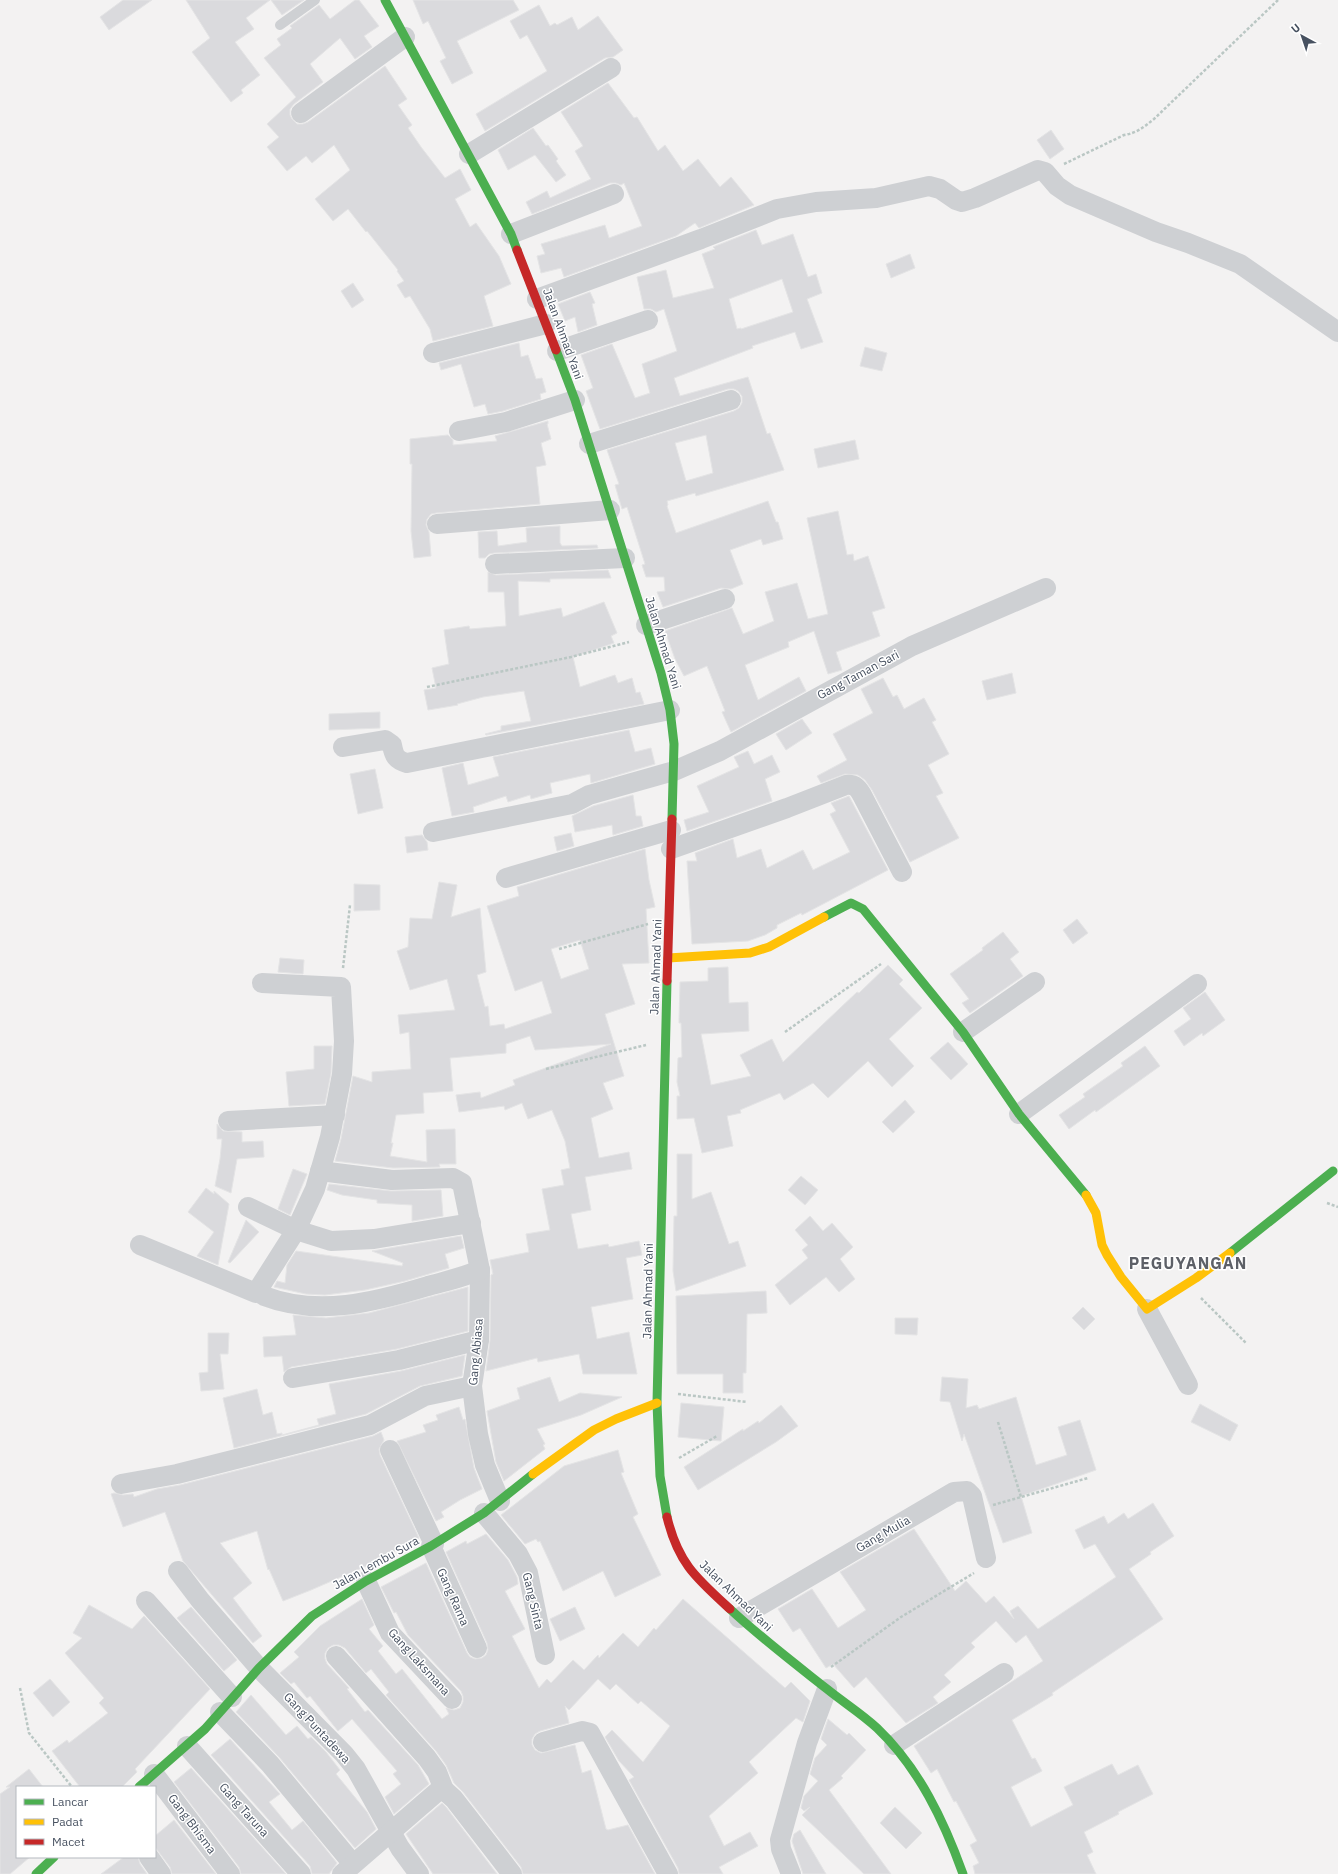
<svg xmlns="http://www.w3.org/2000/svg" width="1338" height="1874" viewBox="0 0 1338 1874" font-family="'IBM Plex Sans',sans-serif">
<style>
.building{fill:#dadadd;stroke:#e4e4e5;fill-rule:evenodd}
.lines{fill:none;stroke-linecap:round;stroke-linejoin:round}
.path{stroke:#bac7c4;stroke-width:2.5;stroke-dasharray:3 2;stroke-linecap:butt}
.lane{stroke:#ced0d3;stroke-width:10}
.street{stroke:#ced0d3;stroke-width:20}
.fast{stroke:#4caf50;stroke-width:9}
.slow{stroke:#ffc107;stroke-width:9}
.jam{stroke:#c62828;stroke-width:9}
.labels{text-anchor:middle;stroke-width:3;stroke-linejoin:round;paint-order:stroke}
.street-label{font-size:12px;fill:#475160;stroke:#fff}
.district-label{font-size:16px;font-weight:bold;letter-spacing:1px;fill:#5d6067;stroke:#fff}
</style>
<rect width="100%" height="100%" fill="#f3f2f2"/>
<!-- building -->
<g class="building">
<path d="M123,0h29l-43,30 -9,-13z"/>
<path d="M186,0h84l-24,18 8,11 -19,13 25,33 -19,15 2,3 -12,9 -39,-50 18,-14z"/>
<path d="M271,0h33l-22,15z"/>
<path d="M355,0h4l20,26 -15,10 8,11 -17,12 -15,-21 -30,26 13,18 -29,22 -4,5v6l2,4 5,5h6l5,-2 77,-56 22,33 -9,6 14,20 -4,3 13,19 24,31 15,-9 11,21 -16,9 15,28 6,-4 23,33 12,28 -27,12 9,30 -60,15 -3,-12 -20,-33 -5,2 -8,-13 7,-4 -7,-10 1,-1 -31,-39 -1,1 -18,-23 -15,12 -18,-22 35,-29 -16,-25 -22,18 -6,-7 -19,15 -20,-24 12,-10 -12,-13 29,-27 -32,-39 17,-13 -4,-6 15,-11 -2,-2 29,-21 11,14z"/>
<path d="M413,0h100l6,10 -62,31 16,32 -21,11 -12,-23 6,-3 -18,-37 -5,3z"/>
<path d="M539,5l11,21 5,-3 2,2 15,-8 6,13 20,-14 25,34 -10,7 -8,1 -120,73 -9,-17 71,-43 -20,-36 -7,4 -10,-18z"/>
<path d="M608,83l26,35 3,-1 21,34 7,-6 18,26 15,-12 22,28 11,-10 23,28 -55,23 -4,-5 -19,13 -112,41 -3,-9 -20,5 -4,-17 8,-2 -4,-10 64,-19 4,13 33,-12 -18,-43 -3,2 -5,-2h-6l-78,31 -6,-12 21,-11 3,7 41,-19 -16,-28 8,-5 -22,-34z"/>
<path d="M533,128l13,18 2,-1 10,14 -2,2 10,14 -10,7 -21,-27 -27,15 -10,-20z"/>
<path d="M1051,130l13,19 -14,10 -13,-19z"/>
<path d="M756,230l6,15 31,-11 15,43 8,-3 6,19 -15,6 16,43 -22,7 -6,-17 -43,14 1,2 -79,30 6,18 68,-19 19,57 3,-1 14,37 -88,26 -1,-3 -28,8 1,4 -1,1 9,27 92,-32 8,21h2l5,17 -20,6 -2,-6 -31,11 13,34 -12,5 -10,-1 -58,19 -6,-15 8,-1 -1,-14h-18l-4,-12 3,-1 -18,-57 -5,2 -7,-24 4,-1 -12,-34 127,-39 5,-3 3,-5v-7l-4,-5 -4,-2h-6l-128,40 -14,-38 7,-3 -12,-33 31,-11 23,54 15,-5 -8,-29 35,-13 -13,-42 -8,3 -5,-3h-7l-7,-32 29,-7 7,28 41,-10 -12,-34 13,-5 -2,-2zM782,279l11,33 -52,17v-1l-4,1 -8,-30zM706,435l7,38 -27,8 -11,-38z"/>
<path d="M910,254l5,14 -24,10 -5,-14z"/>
<path d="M353,283l11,17 -12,8 -11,-17z"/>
<path d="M590,292l5,11 -3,1 5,21 -19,7 -3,-15 -10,4 -7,-17z"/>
<path d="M519,343l2,14 7,-2 8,24 6,-1 4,14 -6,2 1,5 -38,12 -15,3 -3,-10 -11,3 -13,-43 -20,6 -2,-7z"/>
<path d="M865,347l22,6 -5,18 -22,-5z"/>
<path d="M548,421v3h-1l4,15 -10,4 5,22 -10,2 4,37 -104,9 -5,1 -4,5 -1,6 3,7 2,24 -17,2 -3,-27 1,-67h-2v-25l38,-4 5,5v5l44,-4 -2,-5z"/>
<path d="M855,440l4,19 -41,9 -4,-19z"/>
<path d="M838,511l9,44 6,-1 1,7 14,-5 17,52 -13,4 8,24 -44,16 6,18 -14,4 -14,-43 -26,11 1,5 -44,18 13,35 41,-23 7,14 -75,41 -9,-20 3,-1 -18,-45 -23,10 -9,-17 -10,-28 67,-23 11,26 31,-13 -9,-29 32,-9 11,36 20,-5 -21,-96z"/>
<path d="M560,526v17l2,3 35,-1 1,3 -104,5 -5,1 -4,4h-6l-1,-26 19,-1 1,15 29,-4 -1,-14z"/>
<path d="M608,570l3,8 -61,1v3l-32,-1 1,35 42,-8 2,9 41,-15 13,31 -6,3 3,7 -41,14 7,30 35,-12 3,8 14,-5 4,15 4,-1 4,12 -158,31 -1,-1 16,-4v-4l30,-5 -7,-30 -41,6 -26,7 1,1 -30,5 -4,-20 12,-2 -4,-20 17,-4 -5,-34 25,-4 1,3 36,-3 -2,-34h-16v-20l8,3z"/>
<path d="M1012,673l4,20 -29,7 -5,-19z"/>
<path d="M883,678l10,19 4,-2 7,14 20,-11 12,22 -4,2 17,32 -21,11 15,28 -7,3 23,42 -49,24 -38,-72 -7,-10 -7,-5 -13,-1 -24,9 -4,-7 30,-16 -14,-26 40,-21 -12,-24z"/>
<path d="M380,712v16l-51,2v-16z"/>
<path d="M802,719l10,14 -26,17 -10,-16z"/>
<path d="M629,730l6,22 16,-4 4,16 -64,19 -1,-9 -40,9 2,10 -21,6 -1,-4 -22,7 -2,-6 -33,11 1,5 -22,4 -10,-48 21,-5 5,22 31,-9 -6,-19z"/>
<path d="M748,751l6,13 18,-9 8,17 -15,7 7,22 -85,30 -3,-11 25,-8 -12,-26 42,-19 -5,-10z"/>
<path d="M375,769l8,39 -25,6 -8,-40z"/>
<path d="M633,795l3,21h5l2,10 -30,9 -1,-10 -37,7 -3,-16 21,-10z"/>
<path d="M849,796l39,74 -86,45 -1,-2 -24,12v3l-12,7 -17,6 -56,3 -5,-83h10l-2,-8 38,-14 4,19 24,-9 6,19 36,-18 10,20 37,-18 -20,-38 6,-3 -5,-8z"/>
<path d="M571,833l3,13 -17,5 -3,-14z"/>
<path d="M422,835l5,7 1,8 -21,3 -2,-16z"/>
<path d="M645,849l4,31 6,27 -9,2 3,54 -27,1 13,40 -30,10 19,62 -21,7 10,26 -22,9 8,40 30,-6 3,17 -47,8 6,33 -20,4 7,35 30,-5 1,3 30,-6 3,14 -16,3 7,41 -42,8 6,32 32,-7 8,42h-54l-4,-20 -41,8 -1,-4 -51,13 4,-31 1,-65 2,-1 -3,-14 39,-8 -3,-18 24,-4 -8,-41 22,-4 -3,-15 9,-2 -5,-27 -13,-31 -24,9 -6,-16 -17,7 -1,-4 -45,6 -3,-17 24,-3 1,6 34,-13 -2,-5 98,-36 -76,6 -5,-14 -24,8v9l-56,5 3,33 -30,2 1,20 -28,2 -5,28h2l-3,13 37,6 -1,-32 29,-1 1,35h-17l1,3 -47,1 -58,-7 6,-22 12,-63 19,6v-10l39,-3 -2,-37 -9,2 -2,-19 57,-5 -8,-31 -37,11 -13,-39 11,-4 2,-29 22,1 7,-37 18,3 -6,32 29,-9 6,64 -9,3 8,32 3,-1 2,20 14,-2 1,5 47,-16 -10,-32 -27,10 -28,-85 32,-10 -2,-9zM580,940l9,29 -28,10 -10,-30z"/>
<path d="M354,884l26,1v25l-26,1z"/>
<path d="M1077,919l11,14 -15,11 -10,-14z"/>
<path d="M1003,932l16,20 -9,7 13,17 -53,37 -8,-10 7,-4 -19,-25 33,-24 -1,-2z"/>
<path d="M280,958l24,2 -1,14 -25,-2z"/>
<path d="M888,965l15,15 -4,4 23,24 -33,31 25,27 -22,21 -24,-26 -40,37 -15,-15 -29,17 -4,-7 -40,17 1,3 -14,3 6,30 -31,7 -8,-35 -17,1v-23h3l-3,-14 1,-24 4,-1 -1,-34h-2v-3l1,-38 28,-1v-13l20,-1 1,36 19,-1 1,29 -48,3 10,51 40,-9 -11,-21 32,-16 11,23 74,-70 2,1z"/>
<path d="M1205,992l20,28 -22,16 -1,-3 -18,13 -10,-15 17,-12 -8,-11z"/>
<path d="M948,1042l20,22 -17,16 -21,-22z"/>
<path d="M314,1046h18l-1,27 -6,31 -36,2 -3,-34 28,-3z"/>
<path d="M1145,1046l15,20 -64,46 -1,-2 -26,19 -10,-14 26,-18 -2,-3 40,-28 -2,-3z"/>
<path d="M905,1100l10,12 -22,21 -11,-11z"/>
<path d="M217,1124l6,7 19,1v10l21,-1 1,16 -27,2 -6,34 -16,-7 5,-27 2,-20h-5z"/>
<path d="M677,1154h15v45l19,-7 18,52 9,-3 8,25 -70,25 -3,-20 1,-55h3z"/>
<path d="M293,1169l14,5 -17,41 -12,-6z"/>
<path d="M801,1176l17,14 -13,15 -17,-15z"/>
<path d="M329,1184l62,7 50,-1 2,26 -31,5v-16l-35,-2v-3l-35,-5 -15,-5z"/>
<path d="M206,1188l8,6v-3l15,13 -11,61 -21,-9 17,-24 -26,-20z"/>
<path d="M810,1216l13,15 9,-8 21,24 -13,12 15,20 -16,13 -13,-15 -36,28 -15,-20 33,-27 -6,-8 6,-5 -13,-15z"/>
<path d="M246,1220l13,12 -29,31 -2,-1z"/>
<path d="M461,1236l3,12 -19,6 4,14 -44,13 -40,9 -40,5 -19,-1 -32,-7 3,-6 8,2 2,-18 9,-14 106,15 1,-3 -31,-12z"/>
<path d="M468,1287v44l-71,18 -106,18 -7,5 -2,-16 -18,1 -1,-20 33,-2 -3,-20 33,3 43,-5z"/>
<path d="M766,1291l1,22 -20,1 -1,59h-3v20h-20v-19h-46l-1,-78z"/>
<path d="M1083,1307l12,12 -11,11 -12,-12z"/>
<path d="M895,1318h23l-1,17 -22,-1z"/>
<path d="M208,1333h21l-1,21h-8l4,35 -23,2 -2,-18 9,-1z"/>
<path d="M465,1355l-3,21 -42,10 -54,28 -132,34 -11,-50 34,-9 6,26 9,-3 5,22 5,-1v2l37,-10 -2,-6 19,-5 -7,-30 72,-13z"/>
<path d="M550,1377l9,25 21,-9 42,4 -41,18 -44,14 8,15 -2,1 2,4 -41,32 -8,-19 -9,-51 33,-12 -3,-11z"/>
<path d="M942,1377l26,2 -2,29 11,-3 2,4 37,-12 20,68 31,-10 -9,-28 22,-7 16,50 -75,26 11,37 -29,10 -39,-109 -2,7 -12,-39 -10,-1z"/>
<path d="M681,1403l43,4 -3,34 -43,-4z"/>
<path d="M1200,1404l38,21 -8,16 -39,-19z"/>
<path d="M781,1405l17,21 -22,16 -78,48 -14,-23 59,-38v2l15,-10 1,2z"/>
<path d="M459,1407l4,13 2,-1 9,49 8,21 -22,11 -19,12 3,5 -8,4 -39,-80 29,-9 -3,-7 15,-5 -2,-5z"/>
<path d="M381,1432l3,8 -5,9 1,6 39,83 -46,25 -62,27 -28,11 -14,-32 -1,1 -11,-39 -37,12 32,40 -19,15 29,38 -9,7 -70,-82 -18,-49 -42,15 -12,-33 3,-1 9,2 10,-1 1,3 23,-8 23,-4 193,-49z"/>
<path d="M618,1450l6,22 -3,1 17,41 -5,3 28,58 -46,22 -12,-26 -40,20 -23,-50 -2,1 -2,-3 -11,5 -24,-29 63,-49z"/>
<path d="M1153,1503l21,33 -24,16 1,2 -22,15 34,50 -111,74 1,2 -41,25 20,39 3,-1 7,13 -31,16 20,40 42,-22 -9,-18 48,-23 6,11 20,-10 15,29 -35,18 1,2 -35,18 9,20 -6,3 9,19h-121l-2,-8 6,-3 -9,-18 7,-4 -21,-40 -2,1 -17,-33 -6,4 -17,-27 129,-85 -17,-26 -10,8 -20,-22 -25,22 4,4 -31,28 7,7 -18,15 5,6 -32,20 -40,-46 -12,11 -21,-24 -7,4 -26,-40 -7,4 -15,-23 34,-20 26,39 28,-18 -26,-38 74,-43 41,62 11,-10 20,22 8,-7 20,23 -4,-8 8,-5 20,23 78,-52 -21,-33 -11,5 -9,-19 29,-14 4,8 16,-11 4,6z"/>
<path d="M486,1534l22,26 9,17 1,7 -13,7 20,38 -13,7 27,52 8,-9 4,4 22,-23 11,10 14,-15 1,3 24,-25 15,14 16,-19 2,2 27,-31 102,89 6,-6 19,19 -7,21 -7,-4 -47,44 9,11 -49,43 15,30 26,-14 8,14 -39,21 4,7h-44l-1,-6 -49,-88 5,-3 -15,-16 -14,-24 7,-7 31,32 27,-36 -29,-25 -3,3 -22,-20 -6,6 -12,-11 -29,31 -4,-4 4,17 -29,8 -5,3 -3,5v6l3,5 6,3 34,-8 7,28 9,-3 15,59 2,1 20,-5 27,49h-132l-2,-7 -58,-75 -9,-9 -8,-18 -10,-14 -50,-56 3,-3 -18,-23 -5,4 -21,-25 -6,-3h-6l-5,3 -3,5v6l2,5 22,24 -2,1 18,23 3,-2 50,55 11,19 -35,30 -9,-17 16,-13 -8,-10 4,-3 -45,-52 -14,12 -28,-35 -3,2 -13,-16 -3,2 -11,-11 19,-16 -5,-5 26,-26 42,-27 12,26 -5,4 14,17 -5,5 18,23 6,-5 40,50 7,-5 -3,-6 8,2 6,-2 3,-6v-6l-2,-5 -53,-56 -12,-23 -2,1 -13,-26 45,-24 41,90 3,4 5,2 7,-1 4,-3 2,-5 -1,-7 -41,-91 20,-11 1,3z"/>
<path d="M89,1605l43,24 12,-13 66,73 -75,80 2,3 -15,15h-42l-28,-36 15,-11 2,3 39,-30 -9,-10 5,-5 -39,-45 17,-15 -9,-5z"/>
<path d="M191,1607l46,53 -13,11 -47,-53z"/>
<path d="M575,1607l10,22 -25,12 -10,-22z"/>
<path d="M50,1679l20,23 -17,15 -20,-24z"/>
<path d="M251,1695l35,40 11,-9 11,13 3,-2 15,15 14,18 -4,4 31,38 9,17 -21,19 -76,-91 -43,-45z"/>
<path d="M828,1719l19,16 2,-2 17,17 -25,26 2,2 -14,12 62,84h-27l-62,-59 8,-8 -6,4 -3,-3 3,-12 14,-15 -8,-7 5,-16 12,-13 -6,-6z"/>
<path d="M230,1739l50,55 -11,8 23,28 11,-9 34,42 -8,11h-17l-2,-8 -99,-111z"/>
<path d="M191,1768l95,106h-45l-2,-7 -65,-85z"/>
<path d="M29,1769l14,18h-26v70h13l-20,17h-10v-80l10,-7h-4z"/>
<path d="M442,1803l4,4 51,67h-64l-4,-6 -23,-34z"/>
<path d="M895,1807l27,26 -16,16 -26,-26z"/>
<path d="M174,1820l42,54h-44l-2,-7 -15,-20v-11z"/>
<path d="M800,1830l26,44h-23l-11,-33 2,-7z"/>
<path d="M124,1857h14l2,7 7,10h-46z"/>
</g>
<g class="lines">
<!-- path -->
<g class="path">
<path d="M1064,164l60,-29c13,-2 20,-8 30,-16l124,-119"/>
<path d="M427,687l144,-30 58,-15"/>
<path d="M559,949l89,-25"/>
<path d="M343,968l7,-63"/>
<path d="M785,1032l96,-68"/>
<path d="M546,1069l100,-24"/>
<path d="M1327,1203l11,4"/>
<path d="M1201,1298l45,45"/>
<path d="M678,1394l69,8"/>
<path d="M998,1422l23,75"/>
<path d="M679,1458l38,-22"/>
<path d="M993,1505l95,-27"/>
<path d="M831,1667l70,-50 73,-44"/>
<path d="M20,1688l9,45 43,54"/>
</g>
<!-- lane -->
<path class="lane" d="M280,25l35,-25"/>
<!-- street -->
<g class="street">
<path d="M301,113l104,-76"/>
<path d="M469,154l142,-86"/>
<path d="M511,234l103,-40"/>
<path d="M537,299l164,-60 76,-30 39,-7 60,-4 53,-12 11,3 16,11 6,2 13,-4 63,-28 7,2 12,14 13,9 86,37 32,11 52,21 98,68"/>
<path d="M557,351l91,-31"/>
<path d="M433,353l113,-29"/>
<path d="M459,431l47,-9 69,-22"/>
<path d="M589,444l142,-44"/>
<path d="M437,524l173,-14"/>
<path d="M495,564l130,-6"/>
<path d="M646,625l79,-26"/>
<path d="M343,747l42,-7 7,5c2,11 4,15 15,18l263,-53"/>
<path d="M433,832l139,-28 17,-9 85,-24 46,-20 192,-105 134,-58"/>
<path d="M671,849l116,-41 59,-23c9,-1 12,3 16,10l40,77"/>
<path d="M506,878l165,-48"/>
<path d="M963,1032l72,-50"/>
<path d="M1019,1114l178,-130"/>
<path d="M228,1121l107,-6"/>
<path d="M320,1171l72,9 61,-2 9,5 18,87 -1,70 -7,46 6,48 7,31 15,36"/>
<path d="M248,1207l48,23 35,11 43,-2 97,-16"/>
<path d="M140,1245l116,48 40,-63 19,-41 15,-52 12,-63 2,-33 -3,-54 -79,-4"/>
<path d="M264,1296c54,21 111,6 164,-10 18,-5 36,-9 52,-16"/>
<path d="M1147,1309l41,76"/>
<path d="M293,1378l106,-18 80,-20"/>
<path d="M390,1450l44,94"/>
<path d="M121,1484l56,-10 193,-49 55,-29 47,-10"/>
<path d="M484,1513l34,41 10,19 17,82"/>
<path d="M431,1546l46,102"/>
<path d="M178,1571l22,29 59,68 85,86 12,15 44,79 19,26"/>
<path d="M366,1581l24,52 62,66"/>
<path d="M146,1601l86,96"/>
<path d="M739,1618l215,-126 13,-1 5,5 14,62"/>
<path d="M336,1656l91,102 10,14 7,18"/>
<path d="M220,1712l50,52 83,100"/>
<path d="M543,1742l39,-11 8,2 78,141"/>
<path d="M894,1745l110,-72"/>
<path d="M187,1746l114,128"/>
<path d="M154,1774l76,100"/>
<path d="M149,1857l12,17"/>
<path d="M342,1874l95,-82 7,-2 10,9 58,75"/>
<path d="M791,1874l-10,-25 -1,-9 27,-97 20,-54"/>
</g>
<!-- fast -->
<g class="fast">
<path d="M385,0l126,234 6,16"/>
<path d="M556,350l19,50 86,273 9,37 4,34 -2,75"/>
<path d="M824,917l27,-14 12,6 100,123 56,82 67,81"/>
<path d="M1230,1253l103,-82"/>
<path d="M667,1517l-7,-41 -3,-73 10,-422"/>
<path d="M730,1609c31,29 64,54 97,80 16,13 35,25 50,39 42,40 67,93 86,146"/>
<path d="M139,1787l66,-58 54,-61 53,-52 54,-35 65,-35 53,-33 49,-39"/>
<path d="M36,1874l18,-17"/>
</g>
<!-- slow -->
<g class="slow">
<path d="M668,958l82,-5 19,-6 55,-30"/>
<path d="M1086,1195l10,18 6,32 5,10 14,22 26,32 49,-31 34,-25"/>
<path d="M533,1474l61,-44 22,-11 41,-16"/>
</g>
<!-- jam -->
<g class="jam">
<path d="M517,250l39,100"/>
<path d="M667,981l5,-162"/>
<path d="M667,1517c11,46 29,61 63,92"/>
</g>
</g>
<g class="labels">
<!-- street labels -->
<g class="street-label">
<text transform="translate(563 334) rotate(70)" y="4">Jalan Ahmad Yani</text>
<text transform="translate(663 643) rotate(73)" y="4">Jalan Ahmad Yani</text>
<text transform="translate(858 675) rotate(-28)" y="4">Gang Taman Sari</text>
<text transform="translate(656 967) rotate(-88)" y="4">Jalan Ahmad Yani</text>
<text transform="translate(648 1291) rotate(-89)" y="4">Jalan Ahmad Yani</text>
<text transform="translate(476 1352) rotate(-85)" y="4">Gang Abiasa</text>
<text transform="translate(883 1534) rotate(-30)" y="4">Gang Mulia</text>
<text transform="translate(376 1563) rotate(-29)" y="4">Jalan Lembu Sura</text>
<text transform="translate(736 1596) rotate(44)" y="4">Jalan Ahmad Yani</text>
<text transform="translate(453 1597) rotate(66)" y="4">Gang Rama</text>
<text transform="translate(533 1601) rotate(77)" y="4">Gang Sinta</text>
<text transform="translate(419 1662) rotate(48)" y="4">Gang Laksmana</text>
<text transform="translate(317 1728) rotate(47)" y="4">Gang Puntadewa</text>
<text transform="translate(244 1810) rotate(48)" y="4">Gang Taruna</text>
<text transform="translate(192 1824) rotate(53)" y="4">Gang Bhisma</text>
</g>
<!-- district labels -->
<g class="district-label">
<text x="1188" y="1269">PEGUYANGAN</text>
</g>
</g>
<!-- legend -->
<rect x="16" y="1786" width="140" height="72" fill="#ffffff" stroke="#b5b9bf"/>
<rect x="24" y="1799" width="20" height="6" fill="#4caf50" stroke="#b5b9bf"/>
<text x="52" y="1806" font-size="12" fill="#475160">Lancar</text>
<rect x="24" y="1819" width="20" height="6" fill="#ffc107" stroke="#b5b9bf"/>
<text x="52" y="1826" font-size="12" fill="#475160">Padat</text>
<rect x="24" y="1839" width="20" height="6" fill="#c62828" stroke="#b5b9bf"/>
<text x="52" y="1846" font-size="12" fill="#475160">Macet</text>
<!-- north arrow -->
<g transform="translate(1302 36) rotate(320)" stroke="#ffffff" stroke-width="3" paint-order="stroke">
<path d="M0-3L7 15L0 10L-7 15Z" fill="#475160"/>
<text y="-6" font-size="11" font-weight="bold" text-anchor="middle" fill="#475160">U</text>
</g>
</svg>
